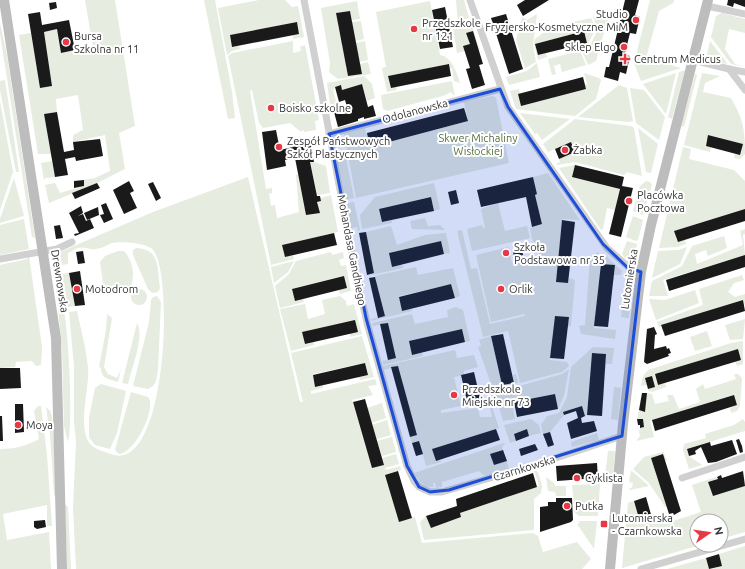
<svg xmlns="http://www.w3.org/2000/svg" width="745" height="569" viewBox="0 0 745 569" font-family="Ubuntu,sans-serif">
<style>
.green{fill:#e6ecdf}
.building{fill:#1a1a1a}
.lines{fill:none;stroke-linecap:round;stroke-linejoin:round}
.minor{stroke:#d0d0d0;stroke-width:7}
.secondary{stroke:#bdbdbd;stroke-width:10}
.marked{fill:#1d4ed8;fill-opacity:0.2;stroke:#1d4ed8;stroke-width:3;stroke-linejoin:round}
.poi-dot{fill:#e63946;stroke:#fff;stroke-width:1.5}
.labels{text-anchor:middle;stroke-width:4;stroke-linejoin:round;paint-order:stroke}
.poi-label{font-size:11px;fill:#333;stroke:#fff;text-anchor:start}
.street-label{font-size:11px;fill:#333;stroke:#fff}
.park-label{font-size:11px;fill:#56703f;stroke:#fff}
</style>
<rect width="100%" height="100%" fill="#fff"/>
<!-- green -->
<g class="green">
<path d="M85,0h30l20,126 -16,7 6,36 -28,14 -48,20 -4,-18 10,-2 5,10 24,-7v-6l11,-2 15,-7 -5,-36 -32,7v-7l10,-5 -5,-35 -22,4 1,13 -13,2 7,40h-13l-19,-119 12,-2 9,55 12,-2 -8,-54 13,-3 4,24 32,-6z"/>
<path d="M204,0h11l17,92 3,26 -7,1z"/>
<path d="M259,0h26l7,7 6,-1 6,31 -11,2v-4l6,-1 -2,-12 -67,13 2,12 7,-1 1,3 -8,2 -5,4 -9,-47z"/>
<path d="M456,0h8l5,18 -11,4z"/>
<path d="M650,0h24l-1,3 -14,8 -13,47 35,10 -40,13 -7,-18z"/>
<path d="M357,1l3,18 -8,1 -2,-9 -14,2 12,63 13,-2 -1,-10 8,-2 3,12 -33,5 -9,-7 1,-9 -9,-55z"/>
<path d="M430,1l10,54c12,2 17,18 20,28l-6,-2 -2,-13 -2,1 -1,-5 -60,12 2,11h5l1,3 -10,2 -5,-24 4,-1 -10,-55z"/>
<path d="M722,13l23,6v14l-16,-4 -4,20 10,15 10,3 -14,-3 -20,-27 5,-21z"/>
<path d="M537,14l-4,31 3,17 -11,6 -9,-28 6,-23 5,3z"/>
<path d="M605,15l3,3 -12,43 -8,4 -6,-14 7,-3 9,-19 -5,-12z"/>
<path d="M591,18l5,10 -9,18 -6,2 -1,-3 7,-3 -3,-11 -48,13 2,11 8,-2 1,4 -9,3 -4,-16 1,-5 16,-12z"/>
<path d="M361,21l3,18 -9,2 -3,-19z"/>
<path d="M0,23l7,32 28,183 -3,-1 -32,-203z"/>
<path d="M471,23l9,27h-1l-6,-19 -7,2 4,11 -5,7 -8,2 -4,-26z"/>
<path d="M293,41v12l8,-2 -1,-4 5,-2 14,75 -4,1 1,9 -12,2v-2l-3,1v1l-11,-9 -27,5 -4,-5 -7,-33 -2,1 16,98 6,-1v5l-3,1 2,12 4,-1 2,13 22,-6 -3,-37 2,-1 8,41 14,-2 -3,-11 4,-1v-3l10,-3 7,37 -56,13 3,12 8,-2 1,4 -23,6 -43,-209 4,-3z"/>
<path d="M365,41l3,19 -9,2 -3,-19z"/>
<path d="M710,41l17,22v1l-21,-5z"/>
<path d="M580,51l6,14 -24,7 -2,-8 -6,2 2,8 -4,1 -4,-16z"/>
<path d="M537,63l3,14 -31,8 -3,-8 21,-6z"/>
<path d="M685,70l-13,49 -4,-2 11,-45z"/>
<path d="M584,73l15,5 2,2 -5,19 -21,17 -59,-7 -6,-18 9,-2 1,5 -2,1 3,11 65,-17 -1,-4 2,-1z"/>
<path d="M676,73l-10,41 -23,-30z"/>
<path d="M702,73l18,3 -15,7 -2,9 28,6c12,21 14,31 14,56l-5,5 -6,-1 1,-5 5,1 3,-10 -34,-9 -3,11 5,1 -1,5 -26,-7z"/>
<path d="M695,74l2,1 -13,52 -3,-1z"/>
<path d="M364,76l8,8 3,14 -8,3 -5,-17 -20,6 -1,-5 -6,2 -2,3 5,19 -7,2 -4,-28z"/>
<path d="M5,80l14,92h-3l-16,-82v-9z"/>
<path d="M452,81l3,15 -5,-4 -4,3 -59,16 -4,-2 -2,-14z"/>
<path d="M619,85l8,3 6,33 -4,1 -51,-5z"/>
<path d="M630,88l14,2 21,27 -6,23 -23,-17z"/>
<path d="M493,96l3,2 13,65 -153,35 -12,-64 21,-6 5,19 98,-26 -4,-19z"/>
<path d="M0,101l13,71 -13,38z"/>
<path d="M520,113l50,6 -28,21 -5,-7 -2,1z"/>
<path d="M575,119l56,7 3,2 8,48 -15,-4 -3,3 -49,-13 -18,3 -1,-1 4,-2 -1,-3 12,-17 -23,10 -5,-8z"/>
<path d="M638,128l20,16 -7,29 -5,-1z"/>
<path d="M683,147l8,2 -2,10 45,11 11,11v28l-70,22 3,11 7,-2 1,4 -9,3 -18,1z"/>
<path d="M345,153l9,45 -8,2 -9,-46z"/>
<path d="M52,161l3,16 -9,1 -2,2 -3,-17z"/>
<path d="M310,162h4l12,4 4,27 -13,2z"/>
<path d="M575,165l-3,12 48,12 -5,21 -8,-2 -4,21 -2,1 -42,-62z"/>
<path d="M548,173l32,47 -17,-1 -1,1 -6,62 12,1 1,-5 6,2 -4,46 -3,1v-10l-13,-1 -5,44 17,2 2,4 -7,6 -42,11 -12,-52 -25,6 -26,-106 5,-1 9,39 6,-1 13,56 35,-8 -1,-2 -33,8 -15,-67 32,-8 4,16 21,-5 2,7 6,-1 -4,-17 -5,-8 -2,-11 12,-4 -7,-29 2,-1 -4,-17z"/>
<path d="M248,177l52,225h3l-12,-49 71,-17 12,41 -14,3 -1,-3 9,-2 -3,-12 -52,11 2,13 8,-2v3l-12,3v3l64,-15 2,6 -9,1 5,9 -21,5 20,68 12,-3 -2,-7 14,-4 3,10 -14,4 1,2 14,-4 1,4 -15,5 13,47 16,-5 7,26 111,-10 5,3 5,16 34,-10 14,17 -9,10h-506l-3,-62 3,-65 -2,-21v-55l-5,-54 8,-1c4,18 9,38 11,56 2,19 -10,56 0,74 4,8 15,10 23,13 57,23 64,-191 40,-206 -8,-5 -30,-7 -39,-5 -5,2 -11,6 -17,6 -6,1 -10,-3 -17,-1 -4,1 -6,4 -10,5v11l-6,1 -2,-13 93,-40z"/>
<path d="M14,178l10,38 -24,7v-4z"/>
<path d="M646,181l4,1 2,3 -9,30 -10,-4 7,-25z"/>
<path d="M434,183l6,26 -6,2 -3,-14 -52,12 3,13 10,-2v3l-30,6 -2,-14 15,-18z"/>
<path d="M354,202l6,28 -2,1 -1,-4 -6,1 -4,-25z"/>
<path d="M498,203l7,28 22,-5 3,12 -58,13 -5,-22 15,-4 1,3h2l-4,-19z"/>
<path d="M633,216l10,4 -5,20 -2,1 -10,-4z"/>
<path d="M425,218l3,8 12,-1 5,5 -33,-1 -2,-8z"/>
<path d="M24,219l5,30 -29,6v-30z"/>
<path d="M391,226l6,19 28,-10 21,-2 4,20 -6,1 -3,-13 -52,12 3,14 10,-3 1,4 -36,8 7,-3 -8,-41z"/>
<path d="M745,229v5l-2,1 2,20 -82,25 5,16h-19l3,-15 30,-15 10,-20 32,-10 3,12 -19,8 -2,-6 -11,4 2,10 46,-19 -3,-14z"/>
<path d="M627,241l10,3 -3,15c-5,3 -9,0 -12,-5z"/>
<path d="M687,247l-7,17 -28,14 6,-27 20,-1z"/>
<path d="M136,248c25,1 21,21 24,40l-2,4 -6,1 -4,-4 -15,-34v-5z"/>
<path d="M118,251h6c10,11 11,25 6,38l-3,-1 -4,3 -14,2 -2,3 -3,-5 -4,-29 5,-6z"/>
<path d="M331,252l1,3 11,-3 1,6 -5,2 2,6 5,-1 5,26 -11,3 -1,-4 8,-2 -3,-12 -52,13 3,11 8,-1 1,3 -24,6 -5,-22 14,-12 7,-13z"/>
<path d="M598,252l1,3h6l17,16 -1,4h-7l1,-10 -14,-1 -7,64 22,2 -1,9 -34,-5 -2,-8 6,-1 5,-68z"/>
<path d="M29,256l13,91 -1,18 -5,1 -4,-5 -16,1 -1,5 -15,1v-103l27,-6z"/>
<path d="M294,261l-6,11 -14,11 -3,-16z"/>
<path d="M416,267l2,8 35,-7 7,28 -5,2 -4,-14 -52,12 3,14 10,-2v3l-41,10v-2l14,-3 -10,-40z"/>
<path d="M69,273l6,33 -7,1 -6,-33z"/>
<path d="M626,273c10,12 4,30 3,45l-8,-1z"/>
<path d="M742,275l2,5 -10,3 -6,9 7,5 10,-3v12l-2,-6 -81,25 -3,3 -2,-6 46,-17 -4,-16z"/>
<circle cx="139" cy="297" r="8"/>
<path d="M695,290l4,13 -43,17 -7,-21 16,1z"/>
<path d="M59,293c9,7 15,134 9,149l-4,-16 -2,-76 -5,-52z"/>
<path d="M157,296l4,6 -3,67 -2,12 -3,5 -5,3 -15,-3 16,-64 2,-22 2,-3z"/>
<path d="M340,296l6,5 1,5 7,-2 8,30 -12,3v-3l-48,-2 3,12 9,-2v3l-23,6 -11,-42 25,-5 3,15 17,-5 -3,-14z"/>
<path d="M456,307l7,3 7,31 -5,1 -4,-13 -51,12 12,11 1,4 -40,9 -1,-4 14,-3 -8,-35 -15,3 -1,-3 40,-9 3,10 33,-7 -1,-7z"/>
<path d="M107,314l5,4 -8,49 4,7 9,4 4,-9 -3,13c-9,-3 -17,-3 -17,-14l-2,-1 7,-37z"/>
<path d="M745,319l-2,20 -13,1 -5,-15z"/>
<path d="M137,323c8,13 -6,47 -9,61l-6,-1z"/>
<path d="M707,331l5,15 -17,5 -5,-14z"/>
<path d="M491,336l11,49 12,-2 -1,-8 3,-1 2,8 -2,2 -23,6 -15,-43 3,-1 -2,-6z"/>
<path d="M743,341v23l-6,2 -2,-5 6,-2 -3,-10 -83,25 3,11 7,-2 1,4 -14,5 -3,-1 -1,-2 7,-2 -4,-11 -6,2 2,7 -6,1 2,-10 5,-6 83,-27z"/>
<path d="M593,347l21,1 -2,16h-6v-10l-14,-1 -5,62 -2,1 -3,-10 -18,6v3l-14,17 -7,2 -2,-9 6,-9 12,-3 8,-16 4,-30z"/>
<path d="M455,350l2,8 17,-3 4,12 -14,4v4l-10,2 7,29 -20,4v3l37,-5 2,9h12l-2,-10h2l7,21 -67,21 4,12 4,-1 1,2 -15,4 -7,-25 -7,2 -2,-6 7,-2 -19,-69 -14,4 -1,-4z"/>
<path d="M569,369l-5,27 -6,13 -3,-15 -43,9 3,16 -12,2 -8,-28 67,-19z"/>
<path d="M734,374h4l4,4 -2,28 -3,5 -6,2 -1,-5 7,-3 -4,-10 -83,26 4,16 -18,4 4,-5 -1,-4 1,-4 4,-1 -1,-8h-6l2,-9 6,2 2,-19 5,1 3,10 14,-3 -2,-6h6l6,14 21,-7 -4,-13 7,-5 2,5 31,-10z"/>
<path d="M101,384l25,7 -9,42 -7,16 -15,-4 -6,-8v-19l6,-30z"/>
<path d="M614,387l7,1 -3,32 -7,-1z"/>
<path d="M131,392l17,5c9,11 -13,56 -29,57l-4,-4z"/>
<path d="M382,403l4,15 -14,5 -5,-15z"/>
<path d="M38,406h3l6,49 5,71h-5v-21l-44,9 4,26 42,-8 2,37h-51v-120c15,0 26,-3 39,-10l-5,-28z"/>
<path d="M46,407l4,4 2,5 5,81 -3,-2 -4,-60z"/>
<path d="M531,419l8,6 2,8 -12,3 -2,-7 -13,5 2,7 -6,2 -6,-18z"/>
<path d="M743,419l2,3v9l-58,18 2,7 13,9 -13,4 -6,-19 1,-6 22,-6 -1,-4 29,-9z"/>
<path d="M387,420l4,15 -14,4 -5,-14z"/>
<path d="M597,433l2,7 -27,7 -1,-5z"/>
<path d="M392,437l4,15 -14,4 -5,-15z"/>
<path d="M504,443l1,2 -3,1 1,4 -13,4 4,11 13,-4 2,8c-9,4 -17,7 -26,6l-4,-4 -37,11v5l-6,1 -1,-5h-2l1,4c-10,1 -15,-5 -20,-14z"/>
<path d="M608,451h7l-2,26h-8z"/>
<path d="M663,452l4,8 -2,1 -2,-7 -12,4 16,48 -2,1 -16,-24 -16,-14 11,-12z"/>
<path d="M534,470l4,2 4,14 -1,7 -7,6v31l-110,10 -4,-18 6,-6 5,12 30,-11 -1,-4 79,-27z"/>
<path d="M631,471h1l17,15 -19,4 -1,-2h3l1,-5 -4,-1z"/>
<path d="M546,477l8,6 1,3h11v10h-10l-1,-4 -7,-1z"/>
<path d="M716,477l1,2 -9,3 5,14 32,-10v46l-24,7v-18h-24v24h3l-78,23 6,-65 6,-2 6,21 12,-4 1,2 7,-1 4,5 37,-12 -9,-27z"/>
<path d="M600,484l-2,32h-19l-4,-3 -3,-28z"/>
<path d="M65,504l3,3 3,62h-4v-4z"/>
<path d="M578,521h19l-3,28 -17,-25 3,-1z"/>
<path d="M745,546v23h-34l11,-3 -3,-12z"/>
<path d="M706,558l3,11h-42z"/>
</g>
<!-- building -->
<g class="building">
<path d="M525,0h24l-26,16 -6,-11z"/>
<path d="M625,0h14l-4,15 5,2 -4,17 -6,-1 -5,20v2l5,1 -4,18 -6,-2 -2,9 -14,-4 2,-10h3z"/>
<path d="M728,0h17v7l-11,-4 -1,4 -6,-2z"/>
<path d="M56,2l1,6 -7,2 -1,-7z"/>
<path d="M445,7l8,40 -13,2 -8,-39z"/>
<path d="M350,11l12,63 -14,2 -12,-63z"/>
<path d="M40,12l2,13 27,-5 6,30 -14,3 -4,-24 -13,3 8,54 -12,2 -12,-74z"/>
<path d="M506,14l17,55 -14,5 -18,-56z"/>
<path d="M297,22l2,12 -67,13 -2,-12z"/>
<path d="M473,31l10,33 -4,1 6,20 -13,4 -6,-20 4,-1 -7,-22 7,-2 -4,-11z"/>
<path d="M584,31l3,12 -49,12 -3,-11z"/>
<path d="M449,64l2,12 -60,12 -3,-12z"/>
<path d="M583,77l3,12 -65,17 -3,-12z"/>
<path d="M362,84l6,23 5,-2 3,11 -12,3v-2l-6,2v2l-20,6 -4,-15 13,-5 -2,-7 -6,2 -4,-15 6,-2 1,5z"/>
<path d="M464,108l4,13 -98,26 -3,-14z"/>
<path d="M57,112l7,40 10,-2 -1,-8 27,-3 3,17 -27,5 -1,-4 -10,2 3,16 -13,2 -11,-63z"/>
<path d="M276,130l4,20 13,-3 -1,-6 14,-3v3l4,-1 4,22h-4l7,34h3l1,5 -4,1 3,11 -14,2 -11,-57 -10,2 1,6 -19,4 -5,-38z"/>
<path d="M708,135l35,9 -3,11 -34,-9z"/>
<path d="M571,142l4,10 -16,7 -4,-10z"/>
<path d="M575,165l49,12 -2,9 11,2 -12,49 -12,-3 11,-45 -48,-12z"/>
<path d="M533,177l4,17 -2,1 7,29 -10,3 -6,-30 -45,10 -4,-17z"/>
<path d="M84,180v6l-10,2v-7z"/>
<path d="M129,181l5,10 -4,2 7,15 -13,6 -11,-24z"/>
<path d="M153,182l8,16 -5,3 -8,-17z"/>
<path d="M97,183l3,5 -25,11 -3,-6z"/>
<path d="M456,190l3,13 -8,2 -3,-13z"/>
<path d="M431,197l3,14 -52,11 -3,-13z"/>
<path d="M106,203l7,16 -9,4 -4,-8 4,-1 -3,-9z"/>
<path d="M81,206l2,7 -5,3 5,-2 3,7 4,-2 4,9 -19,8 -1,-2 5,-1 -10,-20z"/>
<path d="M98,207l1,8 -12,5 -3,-7z"/>
<path d="M745,209v12l-67,21 -4,-11z"/>
<path d="M562,220l13,2 -7,61 -12,-1z"/>
<path d="M60,225l3,13 -7,1 -2,-13z"/>
<path d="M366,232l8,41 -7,2 -8,-42z"/>
<path d="M334,233l3,12 -52,12 -3,-12z"/>
<path d="M441,241l3,13 -52,13 -3,-14z"/>
<path d="M522,249l1,6 -9,2 -1,-6z"/>
<path d="M83,251l2,12 -7,1 -2,-12z"/>
<path d="M745,255v12l-76,24 -3,-11z"/>
<path d="M601,264l14,1 -7,62 -14,-1z"/>
<path d="M80,271l5,34 -10,1 -6,-33z"/>
<path d="M344,276l3,12 -52,13 -3,-12z"/>
<path d="M375,277l10,39 -7,2 -9,-40z"/>
<path d="M451,284l4,14 -53,13 -3,-14z"/>
<path d="M743,300l2,11 -80,25 -4,-11z"/>
<path d="M555,316l14,1 -5,42 -14,-1z"/>
<path d="M355,320l3,12 -53,12 -3,-12z"/>
<path d="M388,323l8,35 -8,2 -8,-36z"/>
<path d="M654,327l3,7 -2,1 -1,14 12,-3 1,3 2,-1 2,5 -3,1 1,2 -22,8 -3,-2 3,-33z"/>
<path d="M462,329l3,13 -53,13 -3,-14z"/>
<path d="M503,334l11,49 -12,2 -11,-49z"/>
<path d="M738,349l3,11 -83,25 -3,-11z"/>
<path d="M592,353l14,1 -4,62 -15,-1z"/>
<path d="M365,363l3,12 -53,12 -2,-12z"/>
<path d="M398,366l19,69 -7,2 -19,-70z"/>
<path d="M0,368h20l1,20 -21,1z"/>
<path d="M474,372l7,30 -13,3 -7,-30z"/>
<path d="M652,376l3,11 -7,2 -3,-11z"/>
<path d="M642,393h5l-2,19 -6,-2z"/>
<path d="M555,394l3,15 -41,8 -3,-15z"/>
<path d="M734,395l3,10 -82,26 -3,-11z"/>
<path d="M365,399l19,66 -12,3 -19,-66z"/>
<path d="M15,404h8l1,28 -9,1z"/>
<path d="M582,406l3,10 -4,2 1,5 12,-2 3,10 -26,8 -4,-16 11,-5 -2,-7 -12,4 -1,-3z"/>
<path d="M0,416h2l1,25h-3z"/>
<path d="M637,419h6l1,8 -4,1v-3h-2z"/>
<path d="M496,429l4,11 -64,21 -4,-12z"/>
<path d="M527,429l2,7 -13,5 -2,-7z"/>
<path d="M550,432l4,13 -6,2 -5,-13z"/>
<path d="M739,439l3,7 1,6 -3,1 -4,-13z"/>
<path d="M732,440l5,14 -21,8 -8,1 -7,-16 -6,4 1,3 -7,2 -2,-7 23,-7 1,4z"/>
<path d="M419,441l4,13 -7,2 -4,-13z"/>
<path d="M535,444l3,6 -17,6 -2,-7z"/>
<path d="M503,450l4,11 -13,4 -4,-11z"/>
<path d="M663,454l18,57 -7,4 -1,-2 -4,1 -18,-56z"/>
<path d="M597,463l1,15 -41,3 -1,-15z"/>
<path d="M398,471l14,47 -13,4 -14,-47z"/>
<path d="M743,471l2,15 -32,10 -5,-14 10,-3 -1,-2 4,-2 1,3z"/>
<path d="M533,473l4,14 -77,26 1,4 -30,11 -5,-12 31,-10 -1,-7z"/>
<path d="M646,497l6,21 -12,4 -6,-21z"/>
<path d="M556,498h16l1,22 -2,2 -31,10v-25l8,-1v-4h8z"/>
<path d="M45,520l1,7 -9,2 -3,-2v-6z"/>
<path d="M719,554l3,12 -13,3 -3,-11z"/>
</g>
<g class="lines">
<!-- minor -->
<g class="minor">
<path d="M304,0l53,279 10,44 40,143 7,15 5,6 11,5h12l99,-29 81,-27"/>
<path d="M470,0l38,107 99,141 25,22 9,2"/>
<path d="M707,6l38,8"/>
<path d="M693,60l36,9 16,21"/>
<path d="M729,69l16,3"/>
<path d="M329,134l171,-45"/>
<path d="M0,259l57,-10 15,-7"/>
<path d="M682,478l63,-21"/>
<path d="M641,569l104,-30"/>
</g>
<!-- secondary -->
<g class="secondary">
<path d="M4,0l52,338 6,231"/>
<path d="M610,569l13,-145 18,-152 10,-47 57,-225"/>
</g>
</g>
<!-- marked area -->
<path class="marked" d="M500,89l8,18 95,137 24,23 14,5 -19,164 -173,54 -19,2 -11,-5 -12,-21 -41,-148 -37,-184z"/>
<!-- markers -->
<g class="poi-dot">
<circle cx="636" cy="20" r="4"/>
<circle cx="414" cy="29" r="4"/>
<circle cx="66" cy="42" r="4"/>
<circle cx="624" cy="47" r="4"/>
<path d="M623 53h4v4h4v4h-4v4h-4v-4h-4v-4h4z"/>
<circle cx="271" cy="108" r="4"/>
<circle cx="279" cy="147" r="4"/>
<circle cx="565" cy="150" r="4"/>
<circle cx="629" cy="201" r="4"/>
<circle cx="506" cy="253" r="4"/>
<circle cx="77" cy="289" r="4"/>
<circle cx="501" cy="289" r="4"/>
<circle cx="454" cy="395" r="4"/>
<circle cx="18" cy="425" r="4"/>
<circle cx="577" cy="478" r="4"/>
<circle cx="567" cy="506" r="4"/>
<rect x="600" y="520" width="8" height="8" rx="2"/>
</g>
<g class="labels">
<!-- poi labels -->
<g class="poi-label">
<text x="628" y="18" text-anchor="end">Studio<tspan x="628" dy="13">Fryzjersko-Kosmetyczne MiM</tspan></text>
<text x="422" y="27">Przedszkole<tspan x="422" dy="13">nr 121</tspan></text>
<text x="74" y="40">Bursa<tspan x="74" dy="13">Szkolna nr 11</tspan></text>
<text x="616" y="51" text-anchor="end">Sklep Elgo</text>
<text x="634" y="63">Centrum Medicus</text>
<text x="279" y="112">Boisko szkolne</text>
<text x="287" y="145">Zespół Państwowych<tspan x="287" dy="13">Szkół Plastycznych</tspan></text>
<text x="573" y="154">Żabka</text>
<text x="637" y="199">Placówka<tspan x="637" dy="13">Pocztowa</tspan></text>
<text x="514" y="251">Szkoła<tspan x="514" dy="13">Podstawowa nr 35</tspan></text>
<text x="85" y="293">Motodrom</text>
<text x="509" y="293">Orlik</text>
<text x="462" y="393">Przedszkole<tspan x="462" dy="13">Miejskie nr 73</tspan></text>
<text x="26" y="429">Moya</text>
<text x="585" y="482">Cyklista</text>
<text x="575" y="510">Putka</text>
<text x="612" y="522">Lutomierska<tspan x="612" dy="13">- Czarnkowska</tspan></text>
</g>
<!-- street labels -->
<g class="street-label">
<text transform="translate(415 111) rotate(-15)" y="4">Odolanowska</text>
<text transform="translate(352 250) rotate(79)" y="4">Mohandasa Gandhiego</text>
<text transform="translate(629 279) rotate(-81)" y="4">Lutomierska</text>
<text transform="translate(60 281) rotate(81)" y="4">Drewnowska</text>
<text transform="translate(524 468) rotate(-17)" y="4">Czarnkowska</text>
</g>
<!-- park labels -->
<g class="park-label">
<text x="478" y="142">Skwer Michaliny<tspan x="478" dy="13">Wisłockiej</tspan></text>
</g>
</g>
<!-- north arrow -->
<g transform="translate(709 533) rotate(77)"><circle r="19" fill="#ffffff" stroke="#adadad"/>
<path d="M0-3L7 15L0 10L-7 15Z" fill="#e63946"/>
<text y="-6" font-size="11" font-weight="bold" text-anchor="middle" fill="#333333">N</text>
</g>
</svg>
